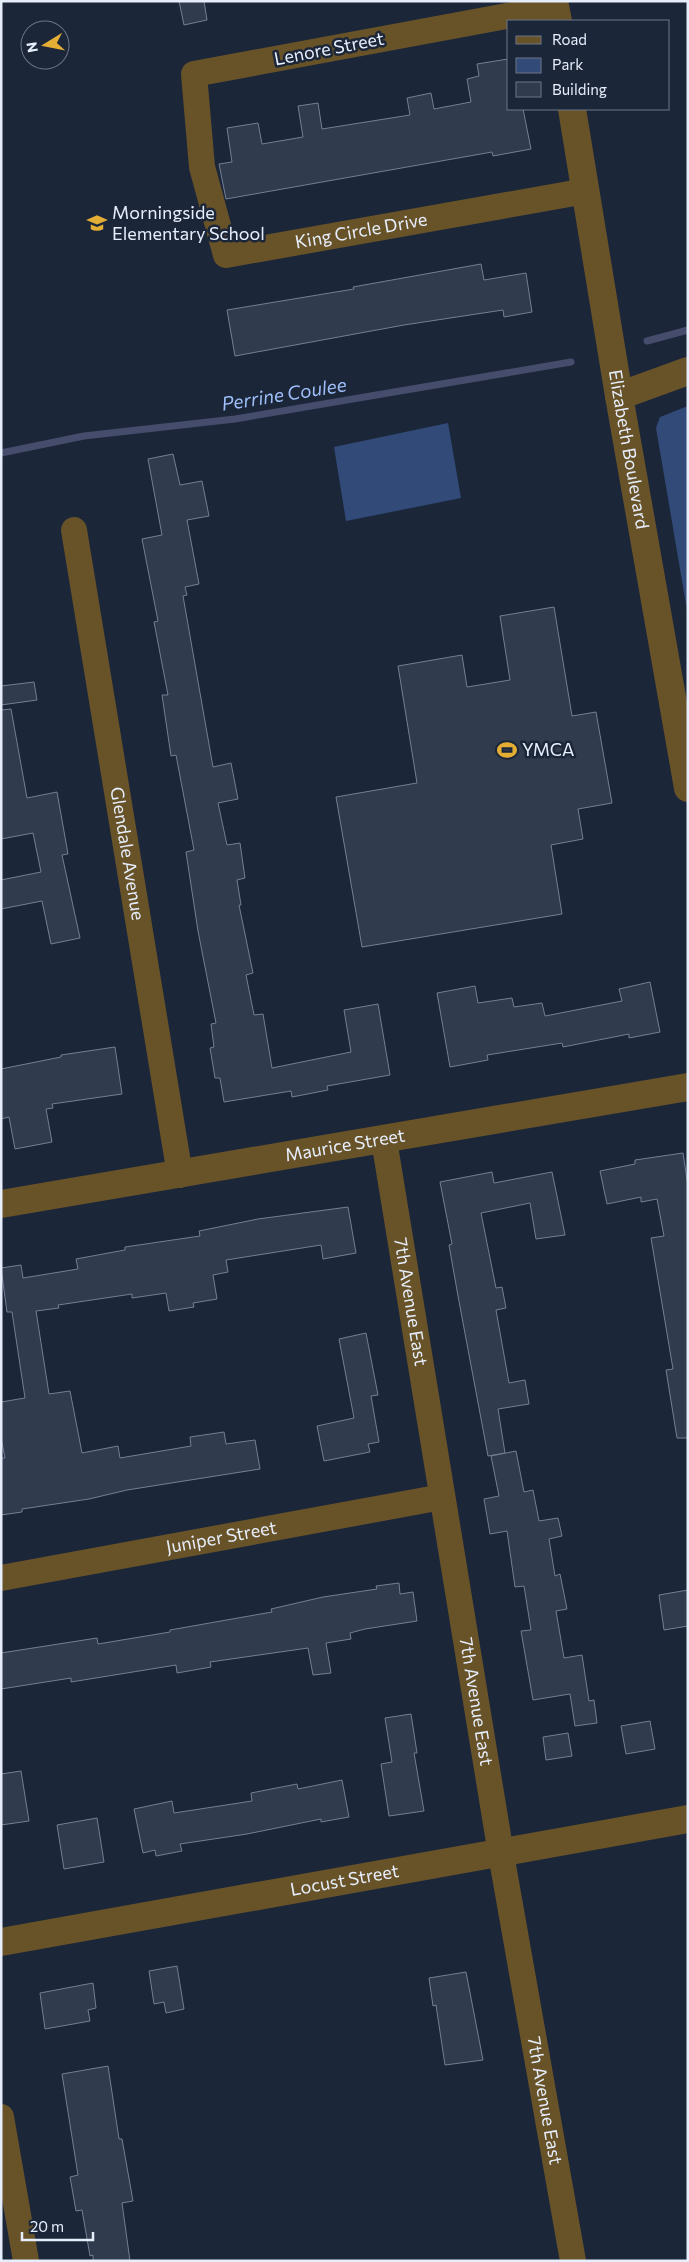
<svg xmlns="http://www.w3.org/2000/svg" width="689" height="2262" viewBox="0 0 689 2262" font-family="Commissioner,sans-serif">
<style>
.green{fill:#314a77}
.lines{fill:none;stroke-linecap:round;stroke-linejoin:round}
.stream{stroke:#454c6c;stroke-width:7}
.building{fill:#303b4e;stroke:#737f95}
.minor{stroke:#685329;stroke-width:26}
.tertiary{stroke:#685329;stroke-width:28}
.labels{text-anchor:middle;stroke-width:5;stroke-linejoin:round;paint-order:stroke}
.street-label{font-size:18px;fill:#e7eefb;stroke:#1c2639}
.poi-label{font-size:18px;fill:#e7eefb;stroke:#1c2639;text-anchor:start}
.water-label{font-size:19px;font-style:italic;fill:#9ebff9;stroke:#1c2639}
</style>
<rect width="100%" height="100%" fill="#1c2639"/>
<!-- green -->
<g class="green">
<path d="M688,406v210l-32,-188 4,-11z"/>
<path d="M448,423l13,75 -115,23 -12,-74z"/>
</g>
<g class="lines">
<!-- stream -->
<g class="stream">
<path d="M647,341l41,-11"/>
<path d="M1,453l83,-17 151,-17 336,-57"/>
</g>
</g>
<!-- building -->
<g class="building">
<path d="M179,1h25l3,19 -23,5z"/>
<path d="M508,59v50h15l8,40 -38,7 -1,-4 -266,47 -7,-35 13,-2 -5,-34 31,-5 4,21 41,-7 -5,-31 20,-3 4,26 88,-14 -3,-17 24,-5 3,16 37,-7 -4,-23 12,-3 -2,-12z"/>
<path d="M481,264l3,16 42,-7 6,39 -28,5 -1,-7 -99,15 -169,31 -8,-46 127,-21 -1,-2z"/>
<path d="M173,454l7,31 22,-4 7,35 -22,4 12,64 -14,3 2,8 -4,1 30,171 18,-4 7,36 -20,4 9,42 13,-2 5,35 -8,2 4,25h-2l14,68 -7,2 8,40 9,-1 9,54 79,-16 -7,-42 34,-6 12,71 -63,11 1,4 -36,7 -1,-6 -67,11 -4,-24h-5l-5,-30 4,-1 -3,-23 5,-1 -18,-92 -12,-79 8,-2 -18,-95 -5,1 -9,-61h6l-14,-73 4,-1 -16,-82 20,-4 -14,-76z"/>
<path d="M554,607l18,109 24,-4 16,91 -34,6 5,30 -32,6 11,69 -200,33 -26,-150 81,-14 -19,-117 64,-11 5,32 43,-7 -10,-64z"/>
<path d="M34,682l3,18 -36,5v-19z"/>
<path d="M11,709l16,89 30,-6 11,62 -6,1 18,83 -29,6 -9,-43 -41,8v-29l40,-8 -8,-39 -32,6v-129z"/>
<path d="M650,982l10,50 -31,6v-4l-66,13 -1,-4 -75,12 1,5 -38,7 -13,-74 38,-7 3,17 34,-5 2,9 28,-4 3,13 77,-15 -3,-12z"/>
<path d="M115,1047l7,47 -70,10 1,4 -7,1 6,33 -37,7 -6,-32 -8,2v-50l60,-12v-2z"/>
<path d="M683,1153l5,33v252h-11l-11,-68 7,-1 -22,-131 13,-2 -7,-37 -16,3v-5l-34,7 -7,-33 35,-7v-4z"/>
<path d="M492,1172l2,11 58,-11 13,63 -29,4 -6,-36 -49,10 15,75 6,-1 4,21 -10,2 13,73 16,-3 4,24 -31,5 7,44 -17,3 -30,-160 -9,-51 3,-1 -12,-62z"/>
<path d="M348,1207l8,46 -33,6 -2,-14 -95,15 2,12 -15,3 4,24 -24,4 1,4 -25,4 -3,-18 -34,5v-4l-74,11 1,3 -23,3 13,83 21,-3 12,62 36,-7 2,12 71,-12 -1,-9 34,-5 2,12 29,-4 5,29 -133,21 -38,9 -67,10v3l-21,3v-57h4l-4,-20v-36l24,-4 -13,-86h-5l-6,-44 20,-3 2,13 55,-9 -2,-10 49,-9v-3l75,-11 -1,-5 59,-12z"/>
<path d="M366,1333l12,62 -7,1 8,46 -11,2 2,8 -46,9 -7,-35 37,-8 -15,-79z"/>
<path d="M516,1451l8,41 9,-2 6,31 19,-3 4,18 -13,3 6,37 5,-2 7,35 -11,2 8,47 18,-3 7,46 5,-1 3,23 -22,3 -5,-32 -37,6 -12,-69 10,-1 -7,-44 -9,1 -8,-56 -17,3 -6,-35 15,-3 -8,-40z"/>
<path d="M399,1583l1,11 13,-2 4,29 -52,8 -15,4 1,6 -25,4 5,30 -18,2 -5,-27 -98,14 1,5 -34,6 -1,-8 -105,17v-4l-70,11v-36l96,-15 1,6 72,-12v-2l102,-18 -1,-3 52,-12 54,-8 -1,-3z"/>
<path d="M688,1590v36l-24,4 -5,-35z"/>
<path d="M411,1714l6,39h-3l10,58 -35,5 -8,-52 11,-2 -7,-44z"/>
<path d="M650,1721l5,28 -29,5 -5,-28z"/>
<path d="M568,1733l4,23 -26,4 -3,-23z"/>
<path d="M21,1771l8,50 -28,4v-51z"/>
<path d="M342,1780l7,37 -28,5v-3l-74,15 -67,10 2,7 -26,5 -1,-6 -12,3 -9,-44 38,-8 2,12 78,-12 -1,-8 46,-9 1,5z"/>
<path d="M97,1818l7,44 -40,7 -7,-44z"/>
<path d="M177,1966l7,43 -18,4 -2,-11 -10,2 -5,-33z"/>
<path d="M466,1972l17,88 -38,5 -9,-60 -3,1 -4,-28z"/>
<path d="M93,1983l3,25 -8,2 2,11 -45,8 -5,-36z"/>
<path d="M108,2066l11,73h3l11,62 -11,2 8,58h-37v-6l-3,1 -8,-46 -6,1 -6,-34 8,-2 -16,-101z"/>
</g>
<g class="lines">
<!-- minor -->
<g class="minor">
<path id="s1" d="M555,7l-361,67 8,93 24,88 360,-64"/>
<path id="s2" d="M74,530l106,645"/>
<path id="s3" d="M384,1140l117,714 72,407"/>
<path id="s4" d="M1,1578l441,-81"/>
<path d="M1,2117l25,144"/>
</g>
<!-- tertiary -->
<g class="tertiary">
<path d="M554,1l4,20"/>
<path id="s5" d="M572,109l47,287 69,392"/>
<path d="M619,396l69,-25"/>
<path id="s6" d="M1,1204l687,-117"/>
<path id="s7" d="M1,1942l687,-123"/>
</g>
</g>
<!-- icons -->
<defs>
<symbol id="school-bare" viewBox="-9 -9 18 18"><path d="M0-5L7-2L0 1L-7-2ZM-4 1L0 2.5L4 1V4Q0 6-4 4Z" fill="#e4ae35" stroke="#1c2639" stroke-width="2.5" paint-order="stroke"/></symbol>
<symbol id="stadium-bare" viewBox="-9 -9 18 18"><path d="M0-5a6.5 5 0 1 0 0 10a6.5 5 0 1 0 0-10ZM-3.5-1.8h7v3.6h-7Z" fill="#e4ae35" stroke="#1c2639" stroke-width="2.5" paint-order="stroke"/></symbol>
</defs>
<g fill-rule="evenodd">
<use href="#school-bare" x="83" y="209" width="28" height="28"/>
<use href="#stadium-bare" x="493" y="736" width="28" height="28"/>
</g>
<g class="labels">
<!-- street labels -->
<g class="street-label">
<text transform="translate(329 49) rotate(-11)" y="6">Lenore Street</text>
<text dy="6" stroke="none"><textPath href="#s1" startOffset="689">King Circle Drive</textPath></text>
<text dy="6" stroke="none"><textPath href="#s5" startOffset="345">Elizabeth Boulevard</textPath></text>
<text dy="6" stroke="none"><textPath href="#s2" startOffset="328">Glendale Avenue</textPath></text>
<text dy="6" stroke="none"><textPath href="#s6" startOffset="349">Maurice Street</textPath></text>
<text dy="6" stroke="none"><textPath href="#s3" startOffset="164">7th Avenue East</textPath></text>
<text dy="6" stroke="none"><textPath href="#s4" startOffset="224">Juniper Street</textPath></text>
<text dy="6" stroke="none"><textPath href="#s3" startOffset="569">7th Avenue East</textPath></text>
<text dy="6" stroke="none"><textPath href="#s7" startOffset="349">Locust Street</textPath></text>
<text dy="6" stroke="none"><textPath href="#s3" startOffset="974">7th Avenue East</textPath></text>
</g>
<!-- poi labels -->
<g class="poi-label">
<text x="112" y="219">Morningside<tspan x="112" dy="21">Elementary School</tspan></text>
<text x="522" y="756">YMCA</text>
</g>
<!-- water labels -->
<g class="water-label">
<text transform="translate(284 394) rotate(-9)" y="7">Perrine Coulee</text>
</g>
</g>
<!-- border -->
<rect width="689" height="2262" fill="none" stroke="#e7eefb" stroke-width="5"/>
<!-- legend -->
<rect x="507" y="20" width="162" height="90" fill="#1c2639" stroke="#6d7687"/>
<rect x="516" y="36" width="25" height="8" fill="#685329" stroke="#6d7687"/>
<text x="552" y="45" font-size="15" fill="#e7eefb">Road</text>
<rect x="516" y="58" width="25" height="15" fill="#314a77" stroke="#6d7687"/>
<text x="552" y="70" font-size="15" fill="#e7eefb">Park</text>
<rect x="516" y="82" width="25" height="15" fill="#303b4e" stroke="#6d7687"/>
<text x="552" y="95" font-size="15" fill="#e7eefb">Building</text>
<!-- north arrow -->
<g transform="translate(45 45) rotate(260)"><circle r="24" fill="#1c2639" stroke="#6d7687"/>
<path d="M0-4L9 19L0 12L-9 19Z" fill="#e4ae35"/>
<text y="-8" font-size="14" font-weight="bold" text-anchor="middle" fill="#e7eefb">N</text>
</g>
<!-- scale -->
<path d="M22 2232v8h71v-8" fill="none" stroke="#e7eefb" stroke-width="2.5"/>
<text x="30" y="2232" font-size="15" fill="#e7eefb" stroke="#1c2639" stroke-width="4" paint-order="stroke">20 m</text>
</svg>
